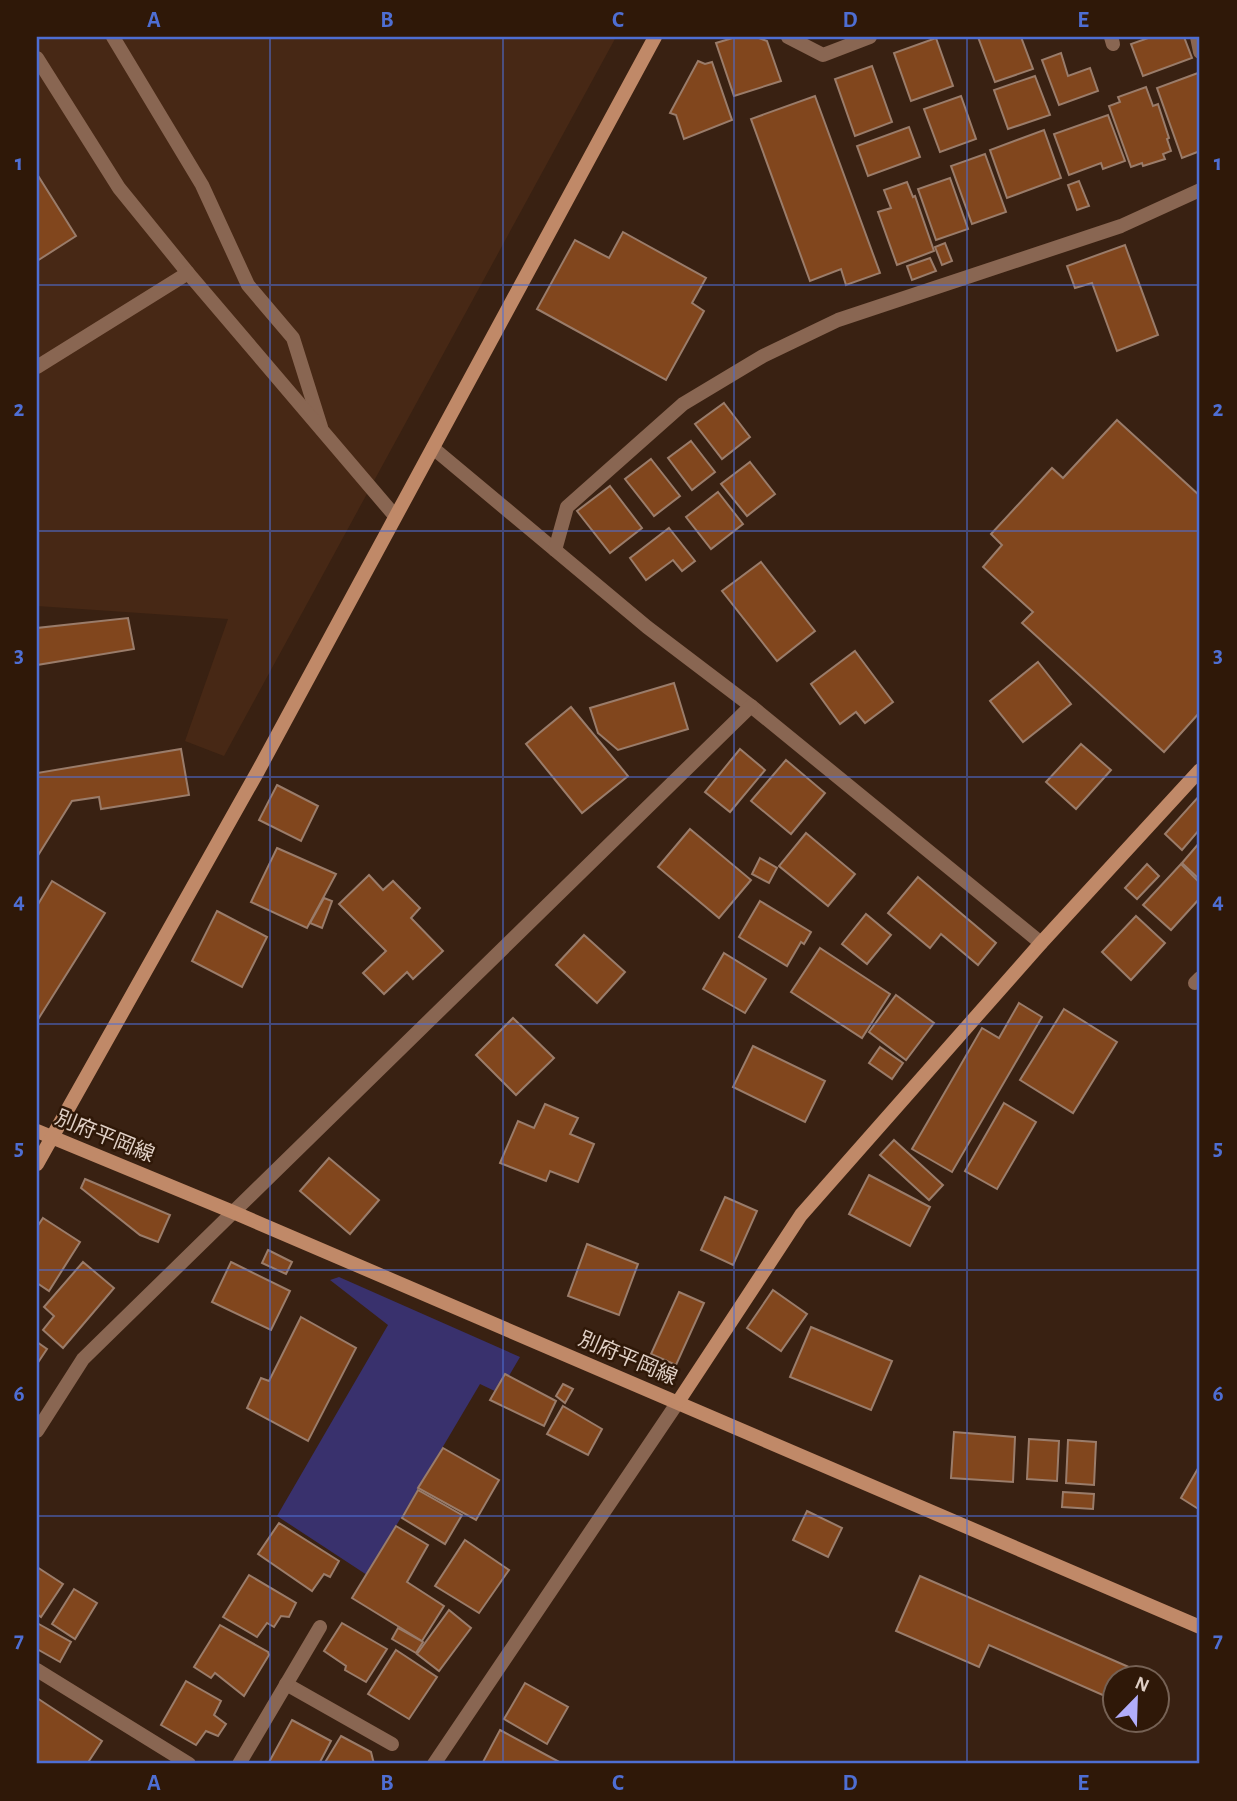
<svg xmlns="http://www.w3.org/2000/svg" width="1237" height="1801" viewBox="0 0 1237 1801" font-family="'Alegreya Sans','Noto Sans JP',sans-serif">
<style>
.built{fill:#472815}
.green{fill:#39316d}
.building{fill:#81461d;stroke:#9a7c6a;stroke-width:2}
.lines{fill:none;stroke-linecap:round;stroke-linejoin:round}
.lane{stroke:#896652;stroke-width:14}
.street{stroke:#896652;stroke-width:14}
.secondary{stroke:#c08968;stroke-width:14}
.grid{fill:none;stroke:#4e6ed3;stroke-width:2;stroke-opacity:0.55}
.labels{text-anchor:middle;stroke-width:5;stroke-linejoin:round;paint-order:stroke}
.street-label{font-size:21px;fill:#dfcfc5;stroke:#2f1808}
.neatline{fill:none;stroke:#4e6ed3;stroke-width:2.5}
.grid-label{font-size:23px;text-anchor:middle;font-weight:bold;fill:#4e6ed3}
</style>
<rect width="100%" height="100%" fill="#392112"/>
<!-- built -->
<path class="built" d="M37,37h579l-392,719 -39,-15 43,-122 -191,-13z"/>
<!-- green -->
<path class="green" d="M339,1277l181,80 -21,36 -19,-9 -113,191 -90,-59 111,-191 -58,-45z"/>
<!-- building -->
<g class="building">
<path d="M736,37h20l11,4 14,40 -47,15 -18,-53z"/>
<path d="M978,37h43l12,32 -38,13z"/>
<path d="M1151,37h33l8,21 -49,18 -12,-32z"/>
<path d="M936,38l17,48 -42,15 -17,-48z"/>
<path d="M1061,53l7,23 22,-8 8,23 -39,14 -17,-45z"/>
<path d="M698,61l7,3 7,-2 20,58 -48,19 -8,-24 -6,-2z"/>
<path d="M872,66l20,56 -37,14 -20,-57z"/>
<path d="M1198,73l2,78 -18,7 -25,-70z"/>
<path d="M1035,76l15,39 -42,14 -14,-39z"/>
<path d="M1146,87l7,19 5,-2 11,34 -2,1 4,12 -8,3 2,5 -22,7 -1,-3 -11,4 -22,-61 11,-4 -2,-5z"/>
<path d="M815,96l65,177 -34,12 -5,-16 -31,12 -59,-162z"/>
<path d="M961,96l15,43 -36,13 -16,-43z"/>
<path d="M1108,115l17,46 -22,8 -2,-6 -32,12 -15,-41z"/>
<path d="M909,127l11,30 -52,19 -11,-30z"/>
<path d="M1044,130l17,48 -54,20 -17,-48z"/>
<path d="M985,154l21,58 -34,12 -21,-58z"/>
<path d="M37,174l39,62 -39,25z"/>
<path d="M950,178l18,51 -32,11 -18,-51z"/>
<path d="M1079,181l10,25 -12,4 -9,-25z"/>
<path d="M907,182l6,15 2,-1 19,55 -37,14 -19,-53 13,-4 -7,-18z"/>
<path d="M623,232l83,46 -14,25 12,8 -38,69 -129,-71 38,-69 34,18z"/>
<path d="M945,243l7,18 -10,4 -7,-18z"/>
<path d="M1125,245l33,90 -41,16 -25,-68 -17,5 -8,-22z"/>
<path d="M930,258l6,13 -24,9 -5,-14z"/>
<path d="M724,403l26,34 -28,22 -27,-35z"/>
<path d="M1117,420l83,76v216l-36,40 -142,-129 11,-11 -50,-45 19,-22 -11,-11 61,-66 11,10z"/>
<path d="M691,441l24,31 -23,18 -24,-32z"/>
<path d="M651,459l29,37 -26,20 -29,-37z"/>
<path d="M750,462l25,32 -28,22 -26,-32z"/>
<path d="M610,486l32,42 -32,25 -33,-42z"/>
<path d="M718,492l25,32 -32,25 -25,-32z"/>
<path d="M669,528l26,33 -13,10 -9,-11 -27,20 -16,-22z"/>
<path d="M761,562l54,69 -38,30 -55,-70z"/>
<path d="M128,618l6,31 -97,16v-37z"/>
<path d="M855,651l38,51 -28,21 -9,-11 -16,12 -29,-40z"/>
<path d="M1038,662l33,42 -48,38 -33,-41z"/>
<path d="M674,683l14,46 -70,21 -20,-17 -8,-25z"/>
<path d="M571,707l57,69 -46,37 -56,-69z"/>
<path d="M1081,744l30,26 -35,39 -30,-27z"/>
<path d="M181,749l8,46 -88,14 -2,-12 -27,4 -35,56v-84z"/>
<path d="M740,749l25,21 -35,42 -25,-20z"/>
<path d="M786,760l39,33 -34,41 -40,-33z"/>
<path d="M277,785l41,21 -17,35 -42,-21z"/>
<path d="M1200,795v34l-18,21 -17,-16z"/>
<path d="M690,829l61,51 -32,38 -61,-51z"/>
<path d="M806,833l49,41 -27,32 -49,-40z"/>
<path d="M1200,842v38l-18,-17z"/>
<path d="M277,848l59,26 -29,54 -56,-26z"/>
<path d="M760,858l17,10 -8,15 -17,-9z"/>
<path d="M1147,864l12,12 -22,23 -12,-11z"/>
<path d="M1181,864l19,19v15l-29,32 -28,-25z"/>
<path d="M369,875l14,15 10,-9 27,27 -9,10 32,33 -30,28 -6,-7 -23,22 -21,-21 23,-22 -47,-47z"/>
<path d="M918,877l78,66 -18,22 -37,-31 -11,14 -42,-35z"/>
<path d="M52,881l53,32 -68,108v-115z"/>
<path d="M324,898l8,3 -10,27 -12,-5z"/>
<path d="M760,901l51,31 -7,12 -3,-2 -14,24 -48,-29z"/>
<path d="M217,911l50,26 -25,50 -50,-26z"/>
<path d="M866,914l25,21 -24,29 -25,-20z"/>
<path d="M1136,916l29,27 -34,37 -29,-28z"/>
<path d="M584,935l41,37 -28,31 -41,-38z"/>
<path d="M820,948l70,46 -28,44 -71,-46z"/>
<path d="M724,953l42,26 -21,34 -42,-24z"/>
<path d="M896,995l38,28 -28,37 -37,-28z"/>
<path d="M1019,1003l23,14 -90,155 -40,-23 70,-121 17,10z"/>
<path d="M1064,1009l53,33 -44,71 -53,-33z"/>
<path d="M513,1018l41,40 -38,37 -40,-40z"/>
<path d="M753,1046l72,35 -20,41 -72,-35z"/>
<path d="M880,1047l23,16 -11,16 -23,-16z"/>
<path d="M1004,1103l32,19 -39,67 -32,-18z"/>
<path d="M545,1104l33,14 -8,16 24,10 -16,38 -28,-11 -4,10 -46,-18 18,-42 16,7z"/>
<path d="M894,1140l49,45 -14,15 -49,-45z"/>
<path d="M329,1158l50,42 -29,34 -50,-43z"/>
<path d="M869,1175l61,32 -20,39 -61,-32z"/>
<path d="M85,1179l85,36 -12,27 -18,-7 -59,-47z"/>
<path d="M725,1197l32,14 -24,54 -32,-15z"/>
<path d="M43,1218l37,24 -31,49 -12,-8v-56z"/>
<path d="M587,1244l51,20 -19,51 -51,-19z"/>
<path d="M268,1250l24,12 -6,12 -24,-11z"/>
<path d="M83,1262l31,26 -51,60 -20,-18 11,-14 -10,-9z"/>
<path d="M231,1262l59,29 -19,39 -59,-28z"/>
<path d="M773,1290l34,24 -26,37 -34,-23z"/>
<path d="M679,1292l25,11 -28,62 -25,-11z"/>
<path d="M301,1317l55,31 -48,93 -61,-33 14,-30 8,3z"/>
<path d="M811,1327l81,34 -21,49 -81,-33z"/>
<path d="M37,1342l10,7 -10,15z"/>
<path d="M505,1374l51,27 -12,25 -54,-26z"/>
<path d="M563,1384l10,5 -8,14 -9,-7z"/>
<path d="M563,1406l39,23 -14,26 -41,-21z"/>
<path d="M954,1432l61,5 -2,45 -62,-4z"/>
<path d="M1029,1439l30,2 -2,40 -30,-2z"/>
<path d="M1068,1440l28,2 -2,43 -28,-2z"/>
<path d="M443,1448l56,32 -23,40 -58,-32z"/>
<path d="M1200,1465v45l-19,-12z"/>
<path d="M418,1490l44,25 -17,29 -43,-26z"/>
<path d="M1063,1492l31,2 -1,15 -31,-2z"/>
<path d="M807,1511l35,17 -14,29 -35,-17z"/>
<path d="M279,1523l60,38 -9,16 -6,-3 -12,17 -54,-37z"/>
<path d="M396,1526l32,19 -21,37 37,24 -22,35 -70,-43z"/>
<path d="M465,1540l44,30 -30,43 -44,-27z"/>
<path d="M37,1567l26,17 -22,33 -4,-3z"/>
<path d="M249,1575l47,28 -7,14 -8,-1 -7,11 -7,-4 -10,14 -34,-20z"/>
<path d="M920,1576l234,102h-40v22l-125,-55 -10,22 -83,-36z"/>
<path d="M74,1589l23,14 -22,36 -23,-15z"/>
<path d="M449,1610l22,18 -32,43 -22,-17z"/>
<path d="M37,1623l34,19 -11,20 -23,-13z"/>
<path d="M342,1623l45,26 -21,33 -21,-12 1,-4 -22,-15z"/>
<path d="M220,1625l48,27 1,3 -25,41 -29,-23 -4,5 -17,-11z"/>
<path d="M398,1628l25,14 -7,11 -24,-14z"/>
<path d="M396,1650l41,27 -28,42 -41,-25z"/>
<path d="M186,1681l35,20 -7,14 12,9 -8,12 -12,-5 -10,14 -35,-20z"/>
<path d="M525,1683l43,24 -21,37 -43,-25z"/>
<path d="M37,1698l65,43 -15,23h-50z"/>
<path d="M292,1720l39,21 -12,23h-51z"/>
<path d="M500,1730l63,34h-81z"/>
<path d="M341,1736l30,16 3,12h-50z"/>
</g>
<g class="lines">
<!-- lane -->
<g class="lane">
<path d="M113,37l89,148 46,100 45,53 28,89"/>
<path d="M1197,37l3,15"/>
<path d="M37,58l82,130 69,85 207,243"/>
<path d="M37,367l151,-94"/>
</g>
<!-- street -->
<g class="street">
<path d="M788,37l35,18 47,-18"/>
<path d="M1111,37l2,7"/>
<path d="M433,448l122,102"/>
<path d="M1041,943l-290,-237 -104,-79 -92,-77 12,-43 116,-103 80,-48 75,-36 283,-94 79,-36"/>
<path d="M1195,983l5,-5"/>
<path d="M37,1431l46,-72 668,-653"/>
<path d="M37,1670l152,94"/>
<path d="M286,1684l106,60"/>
<path d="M239,1764l81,-137"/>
<path d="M434,1764l244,-362"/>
</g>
<!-- secondary -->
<g class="secondary">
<path d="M37,1131l196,81 967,415"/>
<path d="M37,1164l221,-393 397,-734"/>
<path d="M678,1402l123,-187 240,-272 159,-173"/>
</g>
</g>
<!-- grid -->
<path class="grid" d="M270,37v1727M503,37v1727M734,37v1727M967,37v1727M37,285h1163M37,531h1163M37,777h1163M37,1024h1163M37,1270h1163M37,1516h1163"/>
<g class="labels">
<!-- street labels -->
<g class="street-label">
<text transform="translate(105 1136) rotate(22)" y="7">別府平岡線</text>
<text transform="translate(628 1358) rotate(23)" y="7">別府平岡線</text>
</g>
</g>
<!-- border -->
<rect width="1237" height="1801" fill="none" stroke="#2f1808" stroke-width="77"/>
<!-- north arrow -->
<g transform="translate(1136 1699) rotate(23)"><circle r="33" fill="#2f1808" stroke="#756154" stroke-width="2"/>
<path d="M0-5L12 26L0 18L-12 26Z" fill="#b1adfa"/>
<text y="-10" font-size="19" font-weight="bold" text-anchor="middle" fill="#dfcfc5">N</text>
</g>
<rect x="38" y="38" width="1160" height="1724" class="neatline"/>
<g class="grid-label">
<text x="154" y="27">A</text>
<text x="387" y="27">B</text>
<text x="618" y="27">C</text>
<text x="850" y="27">D</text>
<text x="1083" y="27">E</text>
<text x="19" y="170">1</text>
<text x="1218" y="170">1</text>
<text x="19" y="416">2</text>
<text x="1218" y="416">2</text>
<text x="19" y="662">3</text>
<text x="1218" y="662">3</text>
<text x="19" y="908">4</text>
<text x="1218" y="908">4</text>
<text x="19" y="1155">5</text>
<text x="1218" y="1155">5</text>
<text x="19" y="1401">6</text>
<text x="1218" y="1401">6</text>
<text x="19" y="1647">7</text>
<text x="1218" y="1647">7</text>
<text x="154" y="1790">A</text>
<text x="387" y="1790">B</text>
<text x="618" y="1790">C</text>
<text x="850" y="1790">D</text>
<text x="1083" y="1790">E</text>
</g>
</svg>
